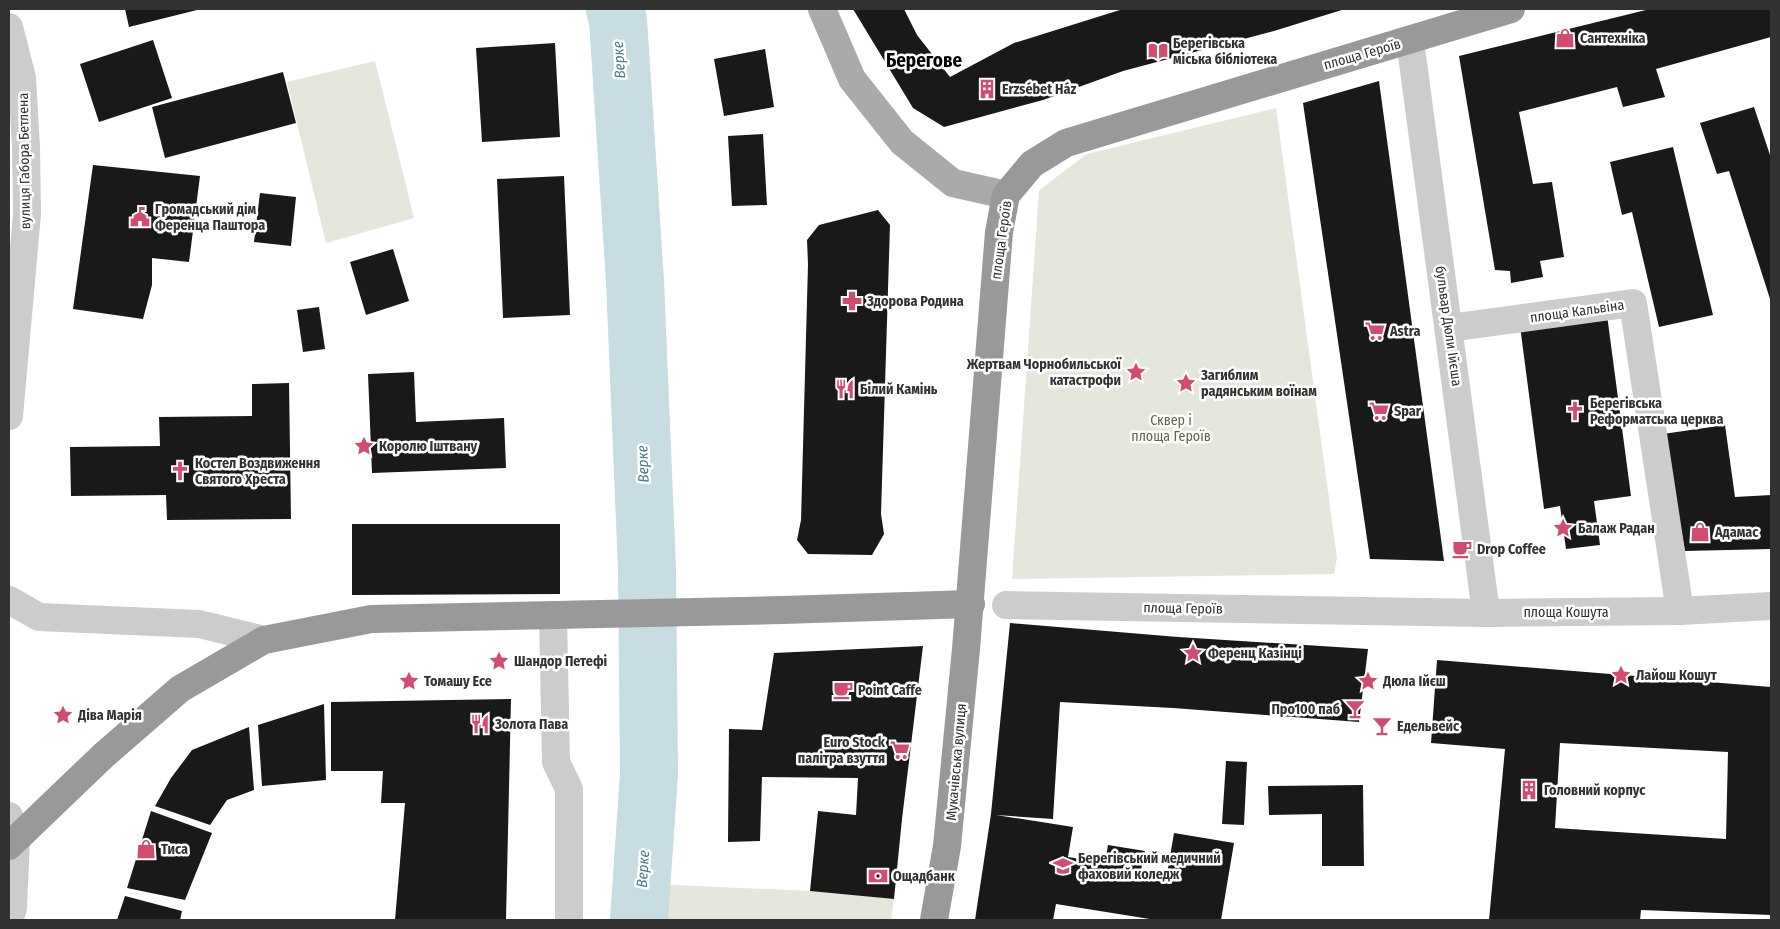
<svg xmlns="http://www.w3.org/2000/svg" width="1780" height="929" viewBox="0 0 1780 929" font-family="'Fira Sans Condensed',sans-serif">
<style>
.green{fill:#e4e7dc}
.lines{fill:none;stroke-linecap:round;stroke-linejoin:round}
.river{stroke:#c7dde1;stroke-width:58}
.building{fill:#191919;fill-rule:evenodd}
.minor{stroke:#ccc;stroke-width:28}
.major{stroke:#aaa;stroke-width:28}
.highway{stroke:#999;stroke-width:28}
.labels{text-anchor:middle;stroke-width:5;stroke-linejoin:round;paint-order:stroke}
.poi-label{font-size:14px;font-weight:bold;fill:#323232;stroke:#fff;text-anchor:start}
.street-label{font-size:14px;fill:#323232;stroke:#fff}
.park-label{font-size:14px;fill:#5c6944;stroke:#fff}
.water-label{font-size:15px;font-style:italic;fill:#497e8b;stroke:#fff}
.district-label{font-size:19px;font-weight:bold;fill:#000;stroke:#fff}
</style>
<rect width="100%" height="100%" fill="#fff"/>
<!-- green -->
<g class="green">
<path d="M375,61l39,157 -88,25 -39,-161z"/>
<path d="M1276,108l61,450 -3,16 -322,5 27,-388 16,-13 32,-24z"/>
<path d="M652,884l158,7 84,8 -3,21h-241z"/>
</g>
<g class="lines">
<!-- river -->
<path class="river" d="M615,9l3,11 17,261 12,288 2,205 -10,146"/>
</g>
<!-- building -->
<g class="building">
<path d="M125,9h76l-72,18z"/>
<path d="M853,9h51l13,26 33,42 64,-34 109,-34h222l-71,22 -151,40 -80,29 -99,27 -31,-19z"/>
<path d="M1650,9h121v28l-115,32 9,28 -42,10 -6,-20 -98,25 14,72 19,-2 12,75 -24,4 3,16 -32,6 -1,-12 -15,-1 -36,-214z"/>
<path d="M153,40l19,58 -73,24 -19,-58z"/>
<path d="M555,43l5,94 -78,5 -6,-94z"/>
<path d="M765,49l9,58 -50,9 -10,-57z"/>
<path d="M283,72l13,51 -131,35 -13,-51z"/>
<path d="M1379,81l65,480 -74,-2 -67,-456z"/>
<path d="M1754,107l17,51v144l-42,-131 -12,3 -17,-51z"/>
<path d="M763,134l4,71 -35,1 -4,-70z"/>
<path d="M1673,147l40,168 -54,12 -27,-115 -10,3 -12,-53z"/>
<path d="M93,165l107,11 -11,86 -37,-4v27l-9,34 -70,-10z"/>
<path d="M564,176l6,139 -67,3 -6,-139z"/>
<path d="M260,193l36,4 -5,49 -37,-4z"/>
<path d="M878,210l12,15 -9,289 3,20 -12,21 -64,-1 -11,-14 4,-20 7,-256 -1,-24 12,-15z"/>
<path d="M393,249l16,52 -43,14 -16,-53z"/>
<path d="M319,307l6,42 -22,3 -6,-42z"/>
<path d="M1607,315l24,181 -37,5 6,44 -34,4 -6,-43 -16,3 -24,-183z"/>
<path d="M414,372l2,50 88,-4 2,50 -134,5 -4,-99z"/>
<path d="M289,383l2,136 -124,1 -1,-25 -95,1 -1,-49 90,-1 -1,-29 93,-1v-32z"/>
<path d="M1725,425l10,72 36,-2v54l-86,2 -22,-117z"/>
<path d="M352,524h208v70l-208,1z"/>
<path d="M1010,623l168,14 190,12 -9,73 -186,-14 -113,-6 -7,117 -57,-4 77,12 -5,30 37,6 3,-18 37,6 -4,19 26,4 7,-41 60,10 -13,77h-65l-100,-16 -3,16h-78l16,-106z"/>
<path d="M923,646l-21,173 -8,80 -84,-8 8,-80 38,4 2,-37 -96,-1 -2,64 -32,1 1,-113 33,1 12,-77z"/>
<path d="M1437,660l334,27v228l-130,-5 -1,10h-151l16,-171 -74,-6zM1560,743l168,9 -2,87 -171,-11z"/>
<path d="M511,699l-5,221h-111l10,-117h-24l2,-32h-52v-69z"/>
<path d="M324,704l2,76 -64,6 -4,-61z"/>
<path d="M249,727l5,63 -27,10 -17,25 -55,-19 16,-28 21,-28z"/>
<path d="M1226,761l21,1 -3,63 -22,-1z"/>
<path d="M1363,785l1,81h-42v-52l-53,1 -1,-29z"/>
<path d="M151,811l61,22 -27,67 -58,-12z"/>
<path d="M125,896l57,15 -2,9h-63z"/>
</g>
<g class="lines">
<!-- minor -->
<g class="minor">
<path d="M9,27l13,51 4,69 1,67 -18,202"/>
<path d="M1410,40l76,573"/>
<path d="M1449,328l184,-25 47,308"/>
<path d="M9,600l30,17 160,7 65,16"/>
<path d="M1006,605l480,8 194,-2 91,-5"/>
<path d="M553,615l3,147 13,27v131"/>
<path d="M9,816l7,24 -3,68 -4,12"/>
</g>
<!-- major -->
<path class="major" d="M822,9l30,70 50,63 51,41 53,12"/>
<!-- highway -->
<g class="highway">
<path d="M9,846l95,-91 76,-66 84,-49 107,-21 411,-9 189,-6"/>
<path d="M934,920l13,-74 19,-197 33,-417 7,-37 26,-31 34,-21 445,-134"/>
</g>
</g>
<!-- icons -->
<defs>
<symbol id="shop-bare" viewBox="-9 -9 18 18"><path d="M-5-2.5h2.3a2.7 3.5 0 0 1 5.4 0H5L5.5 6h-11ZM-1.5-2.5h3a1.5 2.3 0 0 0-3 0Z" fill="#d14c70" stroke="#fff" stroke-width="2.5" paint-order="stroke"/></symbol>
<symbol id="library-bare" viewBox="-9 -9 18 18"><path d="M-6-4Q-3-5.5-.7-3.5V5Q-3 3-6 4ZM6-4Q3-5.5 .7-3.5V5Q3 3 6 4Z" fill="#d14c70" stroke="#fff" stroke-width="2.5" paint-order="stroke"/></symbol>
<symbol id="building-bare" viewBox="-9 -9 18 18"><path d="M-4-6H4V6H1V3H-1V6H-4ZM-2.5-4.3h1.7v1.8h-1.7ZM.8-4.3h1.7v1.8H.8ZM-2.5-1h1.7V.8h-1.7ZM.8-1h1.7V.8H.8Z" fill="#d14c70" stroke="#fff" stroke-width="2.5" paint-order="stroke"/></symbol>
<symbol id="civic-bare" viewBox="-9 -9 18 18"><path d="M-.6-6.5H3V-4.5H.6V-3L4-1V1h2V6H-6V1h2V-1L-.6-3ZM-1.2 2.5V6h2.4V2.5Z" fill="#d14c70" stroke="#fff" stroke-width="2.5" paint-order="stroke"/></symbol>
<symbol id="pharmacy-bare" viewBox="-9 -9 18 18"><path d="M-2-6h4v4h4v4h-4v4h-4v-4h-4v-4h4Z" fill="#d14c70" stroke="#fff" stroke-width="2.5" paint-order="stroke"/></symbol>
<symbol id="supermarket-bare" viewBox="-9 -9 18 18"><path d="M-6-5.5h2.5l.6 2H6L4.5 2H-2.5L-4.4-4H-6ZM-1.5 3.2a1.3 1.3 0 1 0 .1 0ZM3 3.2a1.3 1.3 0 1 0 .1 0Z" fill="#d14c70" stroke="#fff" stroke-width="2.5" paint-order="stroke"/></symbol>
<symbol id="sight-bare" viewBox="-9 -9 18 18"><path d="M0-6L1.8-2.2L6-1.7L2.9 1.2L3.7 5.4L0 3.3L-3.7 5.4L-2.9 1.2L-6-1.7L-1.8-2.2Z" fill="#d14c70" stroke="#fff" stroke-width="2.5" paint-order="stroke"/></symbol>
<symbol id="restaurant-bare" viewBox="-9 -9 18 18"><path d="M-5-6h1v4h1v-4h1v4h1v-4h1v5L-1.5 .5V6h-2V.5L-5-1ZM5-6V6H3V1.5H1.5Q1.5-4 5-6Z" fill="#d14c70" stroke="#fff" stroke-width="2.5" paint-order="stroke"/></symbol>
<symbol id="church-bare" viewBox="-9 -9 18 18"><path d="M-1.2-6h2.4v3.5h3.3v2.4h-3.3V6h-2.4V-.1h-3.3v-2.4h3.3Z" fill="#d14c70" stroke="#fff" stroke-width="2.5" paint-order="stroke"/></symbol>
<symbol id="cafe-bare" viewBox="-9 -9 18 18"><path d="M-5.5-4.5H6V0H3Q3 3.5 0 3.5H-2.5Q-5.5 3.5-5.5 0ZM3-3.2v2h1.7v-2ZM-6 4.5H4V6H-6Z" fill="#d14c70" stroke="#fff" stroke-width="2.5" paint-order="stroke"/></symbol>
<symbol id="bar-bare" viewBox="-9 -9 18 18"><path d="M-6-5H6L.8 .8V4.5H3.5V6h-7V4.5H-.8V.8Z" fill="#d14c70" stroke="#fff" stroke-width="2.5" paint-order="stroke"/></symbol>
<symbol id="university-bare" viewBox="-9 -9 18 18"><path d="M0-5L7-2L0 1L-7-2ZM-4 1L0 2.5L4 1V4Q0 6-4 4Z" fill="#d14c70" stroke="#fff" stroke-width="2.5" paint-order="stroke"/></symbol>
<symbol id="bank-bare" viewBox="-9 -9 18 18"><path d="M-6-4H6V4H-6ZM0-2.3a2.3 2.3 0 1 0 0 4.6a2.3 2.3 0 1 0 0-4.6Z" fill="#d14c70" stroke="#fff" stroke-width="2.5" paint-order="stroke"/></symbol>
</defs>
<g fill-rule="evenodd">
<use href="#shop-bare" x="1551" y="24" width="28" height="28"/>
<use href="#library-bare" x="1144" y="37" width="28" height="28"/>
<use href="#building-bare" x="973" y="75" width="28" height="28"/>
<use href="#civic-bare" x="126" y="203" width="28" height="28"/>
<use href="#pharmacy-bare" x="838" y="287" width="28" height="28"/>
<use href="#supermarket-bare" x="1361" y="317" width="28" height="28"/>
<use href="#sight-bare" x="1122" y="358" width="28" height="28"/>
<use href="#sight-bare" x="1172" y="369" width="28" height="28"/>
<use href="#restaurant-bare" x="831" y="375" width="28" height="28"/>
<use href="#supermarket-bare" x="1365" y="397" width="28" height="28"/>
<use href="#church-bare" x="1561" y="397" width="28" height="28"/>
<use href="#sight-bare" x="350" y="432" width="28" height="28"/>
<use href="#church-bare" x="166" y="457" width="28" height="28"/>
<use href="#sight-bare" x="1549" y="514" width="28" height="28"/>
<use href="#shop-bare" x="1686" y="518" width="28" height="28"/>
<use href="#cafe-bare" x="1448" y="535" width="28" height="28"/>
<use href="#sight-bare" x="1179" y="639" width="28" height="28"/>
<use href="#sight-bare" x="485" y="647" width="28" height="28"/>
<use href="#sight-bare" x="1607" y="661" width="28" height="28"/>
<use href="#sight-bare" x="395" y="667" width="28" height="28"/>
<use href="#sight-bare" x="1354" y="667" width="28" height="28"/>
<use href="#cafe-bare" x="829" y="676" width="28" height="28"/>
<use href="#bar-bare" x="1341" y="695" width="28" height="28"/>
<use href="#sight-bare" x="49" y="701" width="28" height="28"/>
<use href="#restaurant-bare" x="466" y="710" width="28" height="28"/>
<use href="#bar-bare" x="1368" y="712" width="28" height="28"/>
<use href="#supermarket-bare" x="886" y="736" width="28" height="28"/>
<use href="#building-bare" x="1515" y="776" width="28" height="28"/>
<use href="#shop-bare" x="132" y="835" width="28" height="28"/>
<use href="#university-bare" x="1049" y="852" width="28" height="28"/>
<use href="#bank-bare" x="864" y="862" width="28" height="28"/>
</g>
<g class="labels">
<!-- poi labels -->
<g class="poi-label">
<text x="1580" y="43">Сантехніка</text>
<text x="1173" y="48">Берегівська<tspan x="1173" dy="16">міська бібліотека</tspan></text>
<text x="1002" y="94">Erzsébet Ház</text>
<text x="155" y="214">Громадський дім<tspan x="155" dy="16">Ференца Паштора</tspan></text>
<text x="867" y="306">Здорова Родина</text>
<text x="1390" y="336">Astra</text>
<text x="1121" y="369" text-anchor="end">Жертвам Чорнобильської<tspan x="1121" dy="16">катастрофи</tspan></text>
<text x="1201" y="380">Загиблим<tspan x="1201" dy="16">радянським воїнам</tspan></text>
<text x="860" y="394">Білий Камінь</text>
<text x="1590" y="408">Берегівська<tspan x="1590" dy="16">Реформатська церква</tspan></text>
<text x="1394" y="416">Spar</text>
<text x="379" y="451">Королю Іштвану</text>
<text x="195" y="468">Костел Воздвиження<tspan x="195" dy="16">Святого Хреста</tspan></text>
<text x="1578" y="533">Балаж Радан</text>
<text x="1715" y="537">Адамас</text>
<text x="1477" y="554">Drop Coffee</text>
<text x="1208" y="658">Ференц Казінці</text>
<text x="514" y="666">Шандор Петефі</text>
<text x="1636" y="680">Лайош Кошут</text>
<text x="424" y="686">Томашу Есе</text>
<text x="1383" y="686">Дюла Ійєш</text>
<text x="858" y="695">Point Caffe</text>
<text x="1340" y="714" text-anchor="end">Про100 паб</text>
<text x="78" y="720">Діва Марія</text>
<text x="495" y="729">Золота Пава</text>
<text x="1397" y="731">Едельвейс</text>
<text x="885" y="747" text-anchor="end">Euro Stock<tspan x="885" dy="16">палітра взуття</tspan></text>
<text x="1544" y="795">Головний корпус</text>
<text x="161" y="854">Тиса</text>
<text x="1078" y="863">Берегівський медичний<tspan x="1078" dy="16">фаховий коледж</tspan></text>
<text x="893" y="881">Ощадбанк</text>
</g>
<!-- street labels -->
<g class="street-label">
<text transform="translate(1362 54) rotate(-16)" y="5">площа Героїв</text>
<text transform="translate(24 161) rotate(-91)" y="5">вулиця Габора Бетлена</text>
<text transform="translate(1001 240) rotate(-82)" y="5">площа Героїв</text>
<text transform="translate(1577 311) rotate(-8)" y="5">площа Кальвіна</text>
<text transform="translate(1449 326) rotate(82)" y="5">бульвар Дюли Ійєша</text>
<text transform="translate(1183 608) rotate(1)" y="5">площа Героїв</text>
<text x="1566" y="617">площа Кошута</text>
<text transform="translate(956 762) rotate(-85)" y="5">Мукачівська вулиця</text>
</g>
<!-- park labels -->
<g class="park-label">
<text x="1171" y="425">Сквер і<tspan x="1171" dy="16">площа Героїв</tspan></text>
</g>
<!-- water labels -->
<g class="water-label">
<text transform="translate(619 60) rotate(-94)" y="5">Верке</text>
<text transform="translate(643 464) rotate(-92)" y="5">Верке</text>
<text transform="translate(643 869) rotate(-86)" y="5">Верке</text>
</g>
<!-- district labels -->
<g class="district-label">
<text x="924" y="67">Берегове</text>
</g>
</g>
<!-- border -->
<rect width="1780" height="929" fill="none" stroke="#323232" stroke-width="20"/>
</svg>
